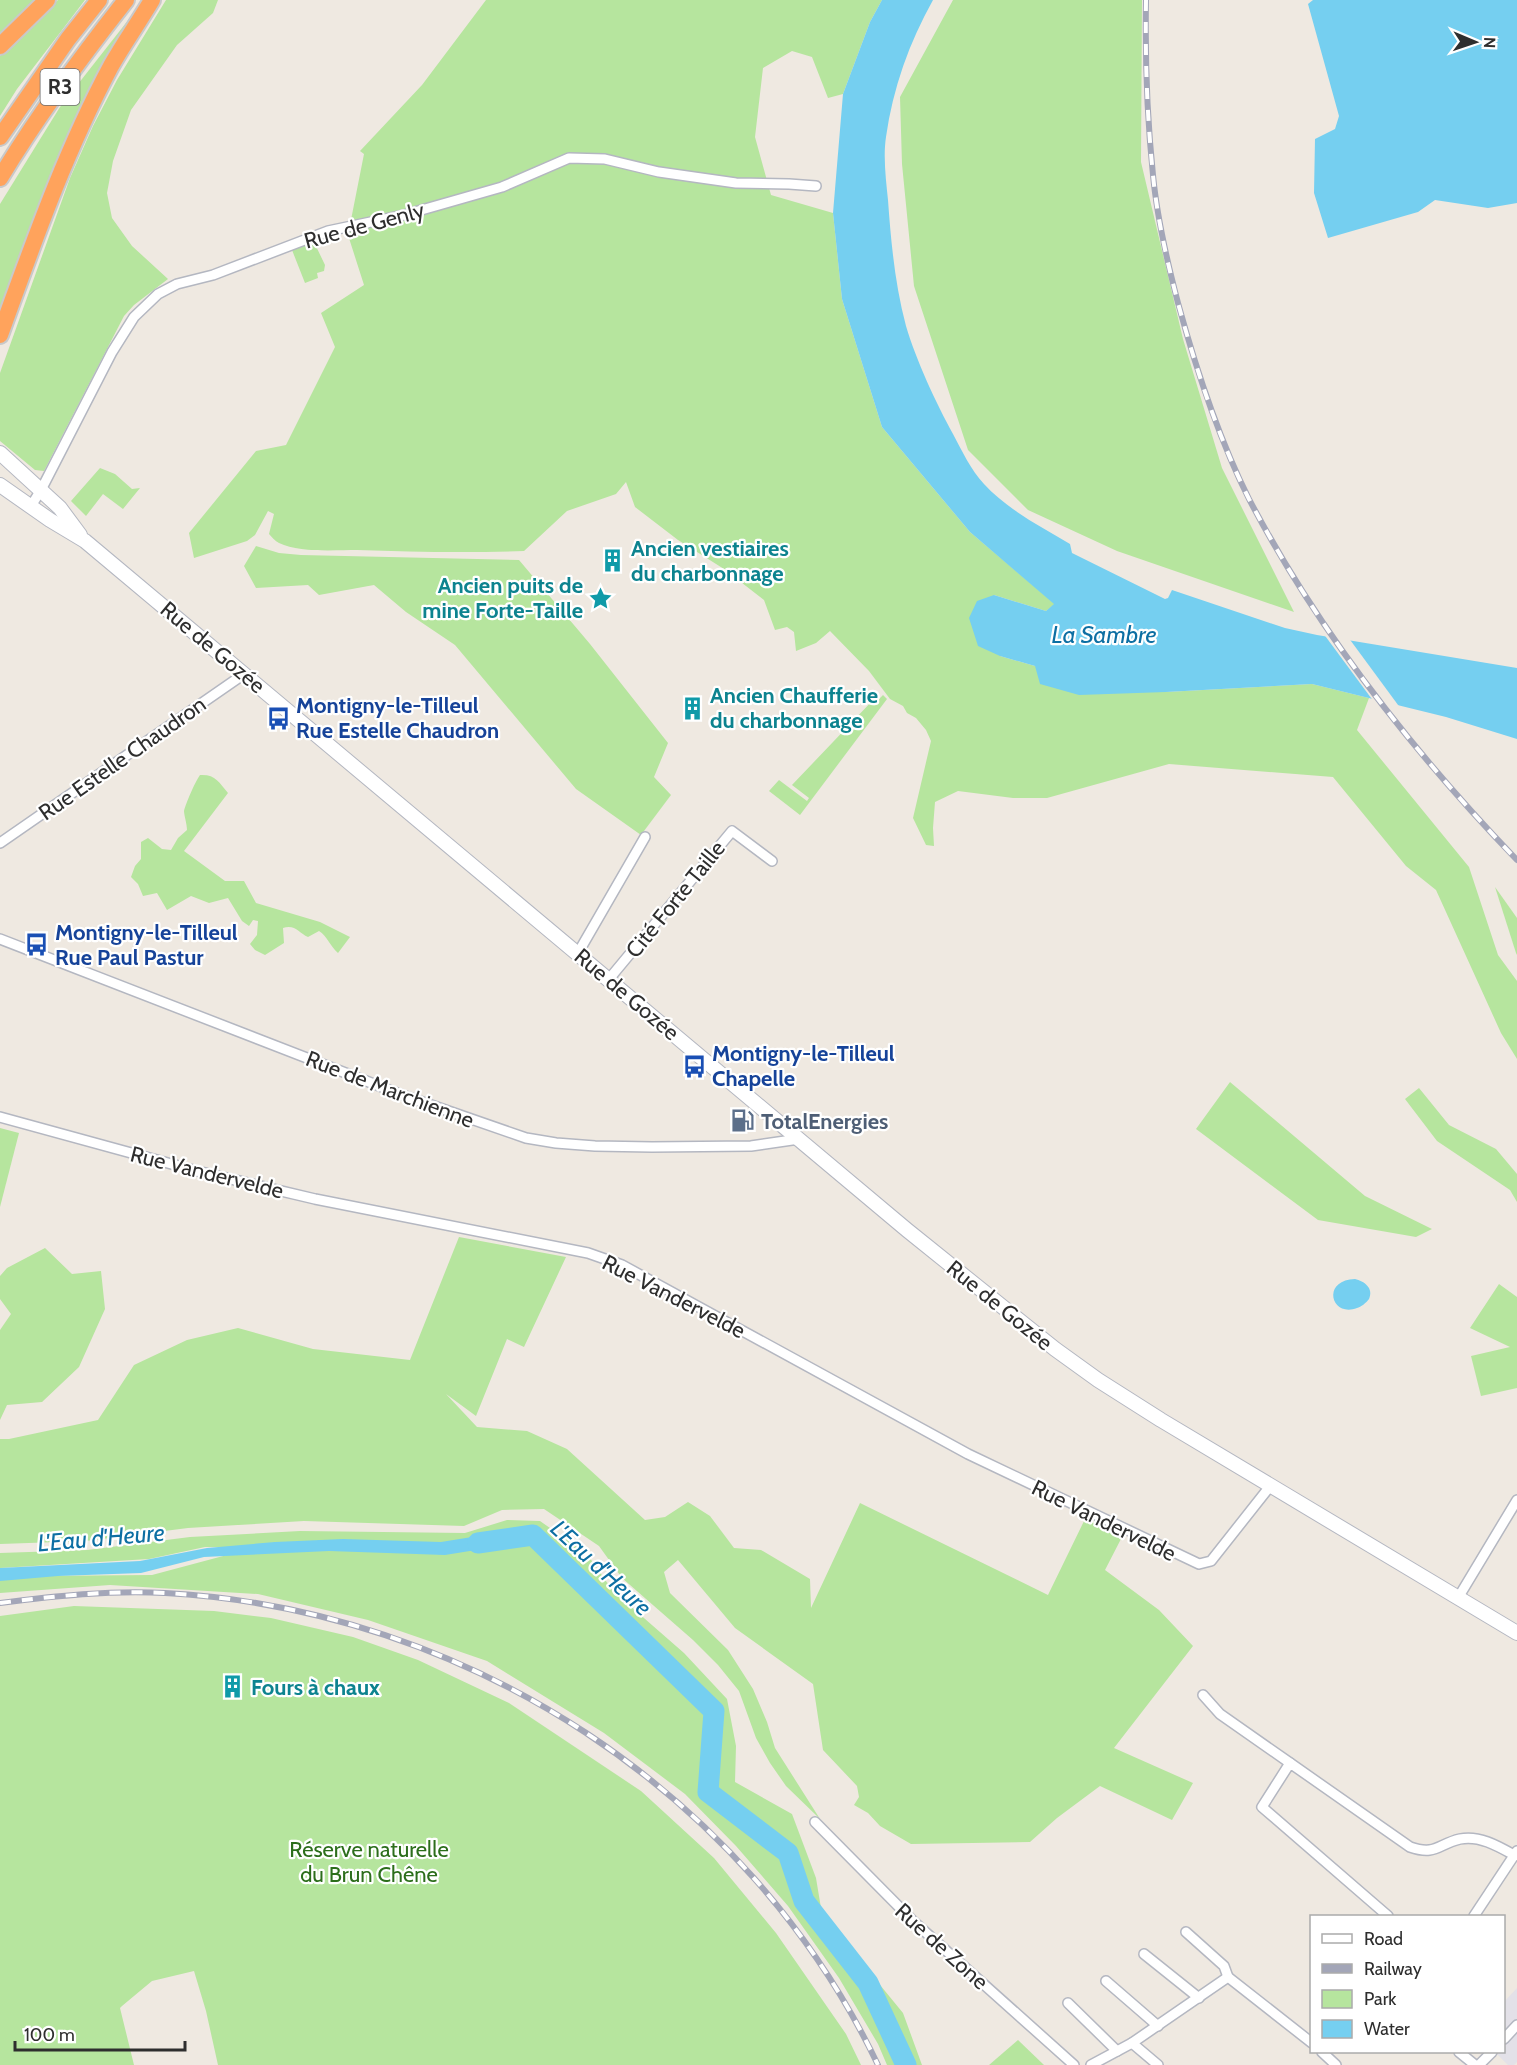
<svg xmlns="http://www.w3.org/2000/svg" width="1517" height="2065" viewBox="0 0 1517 2065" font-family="Cabin,sans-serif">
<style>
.industrial{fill:#e3e1e8}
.green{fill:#b6e59e}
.water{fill:#75cff0}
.pier{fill:#efe9e1}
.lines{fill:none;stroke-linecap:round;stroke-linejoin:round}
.river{stroke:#75cff0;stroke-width:21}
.street-casing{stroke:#b4b7c1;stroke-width:12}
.secondary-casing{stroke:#b4b7c1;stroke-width:16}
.highway-casing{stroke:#c9c9c9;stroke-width:20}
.street{stroke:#fff;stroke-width:9}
.secondary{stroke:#fff;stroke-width:14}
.highway{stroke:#ffa35c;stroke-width:16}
.rail-casing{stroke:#a3a6b8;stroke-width:6}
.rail{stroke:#fff;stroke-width:4;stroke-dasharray:11;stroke-linecap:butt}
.labels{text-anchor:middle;stroke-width:4.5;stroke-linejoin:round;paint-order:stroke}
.shield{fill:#fff;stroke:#6d6d6d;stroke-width:1.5}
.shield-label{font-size:21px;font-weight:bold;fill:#2e2e2e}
.street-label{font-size:22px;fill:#2e2e2e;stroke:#fff}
.culture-label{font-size:22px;font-weight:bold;fill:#0d838f;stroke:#fff;text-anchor:start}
.transit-label{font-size:22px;font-weight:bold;fill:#164399;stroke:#fff;text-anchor:start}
.service-label{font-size:22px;font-weight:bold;fill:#4e5e75;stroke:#fff;text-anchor:start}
.park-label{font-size:22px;fill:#2c6e1b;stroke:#fff}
.water-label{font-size:24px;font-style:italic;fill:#0d6fa3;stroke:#fff}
</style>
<rect width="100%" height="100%" fill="#efe9e1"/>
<!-- industrial -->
<path class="industrial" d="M1517,1988v74l-3,3h-6l-13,-13h9v-50z"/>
<!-- green -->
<g class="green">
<path d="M0,0h34l-34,34z"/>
<path d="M58,0h27l-68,89 -17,27v-60z"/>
<path d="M144,0l-144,317v-113l60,-97z"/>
<path d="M166,0h52l-5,13 -36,32 -46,65 -18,51 -6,32 5,25 20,28 36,33 -34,26 -10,11 -80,155 -9,-1 -35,-29v-68l70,-195 23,-52 24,-46z"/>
<path d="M486,0h396l-12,22 -27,72 -15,4 -16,-41 -20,-6 -29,17 -8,69 16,58 62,18 9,86 40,128 88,105 85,72 -9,7 -52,-16 6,61 35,10 131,26 146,-8 57,14 -12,32 112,137 29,88 19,26v78l-16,-26 -65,-143 -30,-24 -73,-89 -164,-13 -122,34h-34l-55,-7 -23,11 -2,26 1,18 -8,-1 -13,-27 18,-77 -5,-11 -10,-12 -9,-5 -4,-7 -13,-7 -21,-28 -39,-40 -14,12 -20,8 -2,-19 -7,-5 -12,3 -11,-30 -40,-31 -46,-29 -43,-33 -9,-25 -10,12 -49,17 -43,40c-56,2 -111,1 -167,-1 -22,0 -58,3 -78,-7 -4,-2 -7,-6 -10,-9l5,-20 -6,-3 -13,24 -8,6 -53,17 -5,-25 67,-82 30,-6 49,-98 -14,-34 43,-28 -16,-50 16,-81 -4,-3 62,-66z"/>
<path d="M953,0h189l-1,162 42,177 39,129 72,144 -177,-61 -89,-41 -60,-60 -54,-164 -12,-122 -2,-67z"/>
<path d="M313,240l12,25 -1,6 -7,2 1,5 -13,5 -13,-33z"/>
<path d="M100,468l15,6 17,15 8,-1 -17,21 -20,-15 -17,22 -15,-15z"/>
<path d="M256,546l23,7 22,2 218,5 71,84 78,99 -14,34 17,18 -30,40 -65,-46 -121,-144 -49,-33 -32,-27 -55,10 -11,-10 -52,3 -12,-22z"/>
<path d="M883,695l4,4 -87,116 -31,-24 10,-11 28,21 2,-3 -17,-13 82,-86 3,2z"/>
<path d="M200,775c15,-1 19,7 28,18l-44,58 41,30h19l12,22 64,19 30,15 -12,16c-8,-7 -11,-17 -19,-22l-11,6c-9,-4 -13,-13 -25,-9l1,15 -19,12 -10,-5 -5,-6 7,-9 1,-14 -5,-1 -4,6 -7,-5 -14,-23 -19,5 -18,-7 -24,14 -10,-17 -14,3 -5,-12 -7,-7 4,-11 6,-7v-17l7,-4 14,11 9,1 7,-12 9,-8c0,-6 -3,-15 -3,-19 2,-8 11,-29 16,-36z"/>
<path d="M1495,887l22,31v37l-1,-2z"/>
<path d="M1230,1082l135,114 67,33 -16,8 -98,-17 -122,-91z"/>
<path d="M1419,1088l30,37 47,24 21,25v28l-7,-12 -73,-49 -32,-42z"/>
<path d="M0,1128l19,5 -19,74z"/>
<path d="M459,1237l107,20 -42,90 -17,-8 -31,77 -30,-22 31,33 50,4 40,18 78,71 20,-3 23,-15 22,14 24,32 27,2 49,29 1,29 49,-105 188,92 37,-76 37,18 -17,33 54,40 34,36 -79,102 79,35 -21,37 -72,-34 -43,32 -27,24 -119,2 -31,-18 -12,-13 -14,-8 5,-8 -2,-11 -34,-36 -10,-66 -78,-56 -57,-68 -14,12 6,21 58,57 25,39 14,33 8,26 45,71 -34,-33 -16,-23 -14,-25 -17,-47 -21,-26 -25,-25 -71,-62 -23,-32 -55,-37 -42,1 -38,16 -160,-5 -116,7 -102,13 -86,3v-105h9l89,-19 36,-55 53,-25 51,-12 75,21 97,11z"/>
<path d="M45,1248l27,26 29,-3 4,38 -26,58 -37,35 -35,3 -7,15v-90l11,-16 -11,-15v-23l7,-8z"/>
<path d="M1499,1284l18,13v91l-36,8 -10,-40 39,-9 -40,-19z"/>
<path d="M507,1520l33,1 47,33 26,37 71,62 43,46 9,47 -1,36 57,32 24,64 6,36 81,99 19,52h-35l-9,-21 -39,-66 -51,-72 -52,-60 -51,-52 -81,-61 -117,-72 -119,-41 -110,-26 -148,-9 -110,8v-13l34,-4 118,-1 105,-28h-52l-56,12 -149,9v-15l87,-3 103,-13 110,-6 165,2z"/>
<path d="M74,1606l140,5 57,7 82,19 65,23 91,43 132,88 73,67 62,75 70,101 15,31h-643l-12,-54 -12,-40 -42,10 -30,25 -2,2 14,57h-134v-449z"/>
<path d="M1018,2040l26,25h-55z"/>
</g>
<!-- water -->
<g class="water">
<path d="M882,0h51c-24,43 -40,88 -47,137 -3,20 0,43 2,63 3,42 7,85 18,126 10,34 30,77 47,108 9,17 18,36 31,50 24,26 56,42 86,60l2,9 93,46 3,-1 4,-8 113,38 32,7 200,33v71l-71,-22 -134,-33 -146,8 -87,3 -39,-11 -5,-18 -35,-10 -22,-10 -9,-28 8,-17 17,-6 52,16 8,-7 -84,-72 -88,-105 -40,-128 -9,-86 10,-119 27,-72z"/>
<path d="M1313,0h204v203l-29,5 -53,-8 -17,12 -90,26 -14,-45 1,-54 20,-10 4,-13 -31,-112z"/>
<path d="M1355,1279c9,2 19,9 14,20 -3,4 -8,8 -12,9 -26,10 -36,-28 -2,-29z"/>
<path d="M503,1532l4,13 -62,10 -116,-4 -125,6 -63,16 -83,3 -58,5v-13l140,-7 67,-13 68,-6 68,-3 98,3z"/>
</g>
<!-- pier -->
<path class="pier" d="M1323,633l25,4 53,72 -27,-7z"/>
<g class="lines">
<!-- river -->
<path class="river" d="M478,1543l55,-8 181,176 -6,81 80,61 16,48 64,82 38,82"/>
<defs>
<g id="street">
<path d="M31,506l10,-16 71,-138 22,-35 24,-23 19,-10 36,-9 115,-44 76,-16 98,-28 67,-29 36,1 54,13 77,11 53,1 27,2"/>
<path d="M0,843l244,-169"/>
<path d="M0,939l405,157 121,42 30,5 39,3 57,1 99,-1 48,-7"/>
<path d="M578,953l67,-116"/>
<path d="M609,979l123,-148 40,30"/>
<path d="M0,1117l197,54 118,28 273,54 34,12 346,189 231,110 12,-3 60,-76"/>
<path d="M1458,1598l59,-98"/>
<path d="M1203,1695l17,19 70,49"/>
<path d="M815,1822l98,99 161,144"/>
<path d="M1388,1916l-126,-109 28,-44 120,84c26,9 28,-3 50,-8 19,-4 38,7 54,16"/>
<path d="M1474,1916l43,-65"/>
<path d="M1186,1932l38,34 4,11"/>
<path d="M1144,1954l55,44"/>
<path d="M1106,1981l52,45"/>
<path d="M1068,2003l49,48"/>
<path d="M1504,2039l13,-14"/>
<path d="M1132,2043l26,22"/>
<path d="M1322,2052l14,13"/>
<path d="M1459,2052l16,13"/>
<path d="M1091,2065l41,-22 96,-66 84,66"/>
<path d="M1479,2065l13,-13"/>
</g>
<g id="secondary">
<path d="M0,453l60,55 20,27"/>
<path d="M0,485l50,35 35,21 822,689 148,119 43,31 63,40 356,213"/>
</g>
<g id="highway">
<path d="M0,46l47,-46"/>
<path d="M0,137l68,-98 31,-39"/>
<path d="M0,178c38,-63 81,-121 126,-178"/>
<path d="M0,335c33,-91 65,-183 111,-269 13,-23 28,-44 41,-66"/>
</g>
</defs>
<!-- street casing -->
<use href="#street" class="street-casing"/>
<!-- secondary casing -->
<use href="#secondary" class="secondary-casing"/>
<!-- highway casing -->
<use href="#highway" class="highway-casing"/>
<!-- street -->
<use href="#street" class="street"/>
<!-- secondary -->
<use href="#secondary" class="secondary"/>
<!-- highway -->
<use href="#highway" class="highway"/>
<defs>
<g id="rail">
<path d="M1146,0c-1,58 1,117 7,175 4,43 14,86 25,128 18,66 40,134 71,196 69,132 165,254 268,361"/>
<path d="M0,1603c55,-7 110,-13 165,-10 301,16 583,199 713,472"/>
</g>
</defs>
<!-- rail casing -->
<use href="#rail" class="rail-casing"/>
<!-- rail -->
<use href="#rail" class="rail"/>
</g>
<!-- icons -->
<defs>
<symbol id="building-bare" viewBox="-9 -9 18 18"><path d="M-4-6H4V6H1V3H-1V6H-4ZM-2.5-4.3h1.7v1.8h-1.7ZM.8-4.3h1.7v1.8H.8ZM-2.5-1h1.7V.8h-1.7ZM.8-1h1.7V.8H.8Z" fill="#0f9aa8" stroke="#fff" stroke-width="2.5" paint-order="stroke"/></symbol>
<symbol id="sight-bare" viewBox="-9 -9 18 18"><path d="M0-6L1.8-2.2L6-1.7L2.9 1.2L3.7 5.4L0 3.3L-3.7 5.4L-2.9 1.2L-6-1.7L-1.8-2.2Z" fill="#0f9aa8" stroke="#fff" stroke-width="2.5" paint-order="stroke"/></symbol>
<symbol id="bus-bare" viewBox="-9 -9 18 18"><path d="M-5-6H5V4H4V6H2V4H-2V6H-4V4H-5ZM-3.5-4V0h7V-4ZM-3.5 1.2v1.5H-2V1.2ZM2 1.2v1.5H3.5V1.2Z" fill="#1a4fb4" stroke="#fff" stroke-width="2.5" paint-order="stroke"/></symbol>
<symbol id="fuel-bare" viewBox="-9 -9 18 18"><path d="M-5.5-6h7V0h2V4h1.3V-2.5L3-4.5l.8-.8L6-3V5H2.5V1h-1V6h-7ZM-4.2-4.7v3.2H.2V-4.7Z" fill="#5c6f8a" stroke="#fff" stroke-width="2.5" paint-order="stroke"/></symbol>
</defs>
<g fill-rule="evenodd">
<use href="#building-bare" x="596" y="544" width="33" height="33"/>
<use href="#sight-bare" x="584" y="582" width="33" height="33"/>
<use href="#building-bare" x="676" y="692" width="33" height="33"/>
<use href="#bus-bare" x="262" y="702" width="33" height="33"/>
<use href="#bus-bare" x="20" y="928" width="33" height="33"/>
<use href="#bus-bare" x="678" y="1050" width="33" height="33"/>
<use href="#fuel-bare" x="726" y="1104" width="33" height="33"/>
<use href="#building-bare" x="216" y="1670" width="33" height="33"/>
</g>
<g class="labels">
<!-- shield labels -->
<rect class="shield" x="40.5" y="69" width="39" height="36" rx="4.5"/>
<g class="shield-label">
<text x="60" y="94">R3</text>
</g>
<!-- street labels -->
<g class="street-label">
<text transform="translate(364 225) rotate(-15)" y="8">Rue de Genly</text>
<text transform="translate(213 647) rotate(40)" y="8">Rue de Gozée</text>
<text transform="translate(122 758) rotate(-35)" y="8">Rue Estelle Chaudron</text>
<text transform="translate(675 899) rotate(-51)" y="8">Cité Forte Taille</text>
<text transform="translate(627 994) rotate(40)" y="8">Rue de Gozée</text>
<text transform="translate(390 1089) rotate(21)" y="8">Rue de Marchienne</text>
<text transform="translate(207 1172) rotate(14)" y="8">Rue Vandervelde</text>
<text transform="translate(674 1296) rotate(27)" y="8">Rue Vandervelde</text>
<text transform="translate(1000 1305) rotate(39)" y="8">Rue de Gozée</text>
<text transform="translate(1104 1520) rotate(26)" y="8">Rue Vandervelde</text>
<text transform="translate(942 1946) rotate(42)" y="8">Rue de Zone</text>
</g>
<!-- culture labels -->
<g class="culture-label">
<text x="631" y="556">Ancien vestiaires<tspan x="631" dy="25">du charbonnage</tspan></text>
<text x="583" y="593" text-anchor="end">Ancien puits de<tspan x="583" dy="25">mine Forte-Taille</tspan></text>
<text x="710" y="703">Ancien Chaufferie<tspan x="710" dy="25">du charbonnage</tspan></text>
<text x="251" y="1695">Fours à chaux</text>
</g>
<!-- transit labels -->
<g class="transit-label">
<text x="296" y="713">Montigny-le-Tilleul<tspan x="296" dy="25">Rue Estelle Chaudron</tspan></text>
<text x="55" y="940">Montigny-le-Tilleul<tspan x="55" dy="25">Rue Paul Pastur</tspan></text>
<text x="712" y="1061">Montigny-le-Tilleul<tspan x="712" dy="25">Chapelle</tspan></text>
</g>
<!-- service labels -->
<g class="service-label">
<text x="761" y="1129">TotalEnergies</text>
</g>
<!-- park labels -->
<g class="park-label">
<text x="369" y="1857">Réserve naturelle<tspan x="369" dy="25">du Brun Chêne</tspan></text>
</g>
<!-- water labels -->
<g class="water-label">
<text x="1104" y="643">La Sambre</text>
<text transform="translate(101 1538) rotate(-5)" y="8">L'Eau d'Heure</text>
<text transform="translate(601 1568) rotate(43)" y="8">L'Eau d'Heure</text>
</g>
</g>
<!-- legend -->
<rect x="1310" y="1915" width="195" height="138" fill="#ffffff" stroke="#ababab" stroke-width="1.5"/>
<rect x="1322" y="1934" width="30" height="9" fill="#ffffff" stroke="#ababab" stroke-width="1.5"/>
<text x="1364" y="1945" font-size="18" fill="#2e2e2e">Road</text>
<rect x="1322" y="1964" width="30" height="9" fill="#a3a6b8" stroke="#ababab" stroke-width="1.5"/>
<text x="1364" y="1975" font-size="18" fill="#2e2e2e">Railway</text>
<rect x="1322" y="1990" width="30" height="18" fill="#b6e59e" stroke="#ababab" stroke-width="1.5"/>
<text x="1364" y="2005" font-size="18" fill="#2e2e2e">Park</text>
<rect x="1322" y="2020" width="30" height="18" fill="#75cff0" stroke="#ababab" stroke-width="1.5"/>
<text x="1364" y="2035" font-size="18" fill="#2e2e2e">Water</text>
<!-- north arrow -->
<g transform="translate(1475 42) rotate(92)" stroke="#ffffff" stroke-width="4.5" paint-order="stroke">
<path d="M0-4.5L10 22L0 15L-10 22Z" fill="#2e2e2e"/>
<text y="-9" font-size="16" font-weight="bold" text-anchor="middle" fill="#2e2e2e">N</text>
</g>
<!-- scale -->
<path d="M15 2041v9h170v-9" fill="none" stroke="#2e2e2e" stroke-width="3"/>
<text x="24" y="2041" font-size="18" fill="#2e2e2e" stroke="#ffffff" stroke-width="4.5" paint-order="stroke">100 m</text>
</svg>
